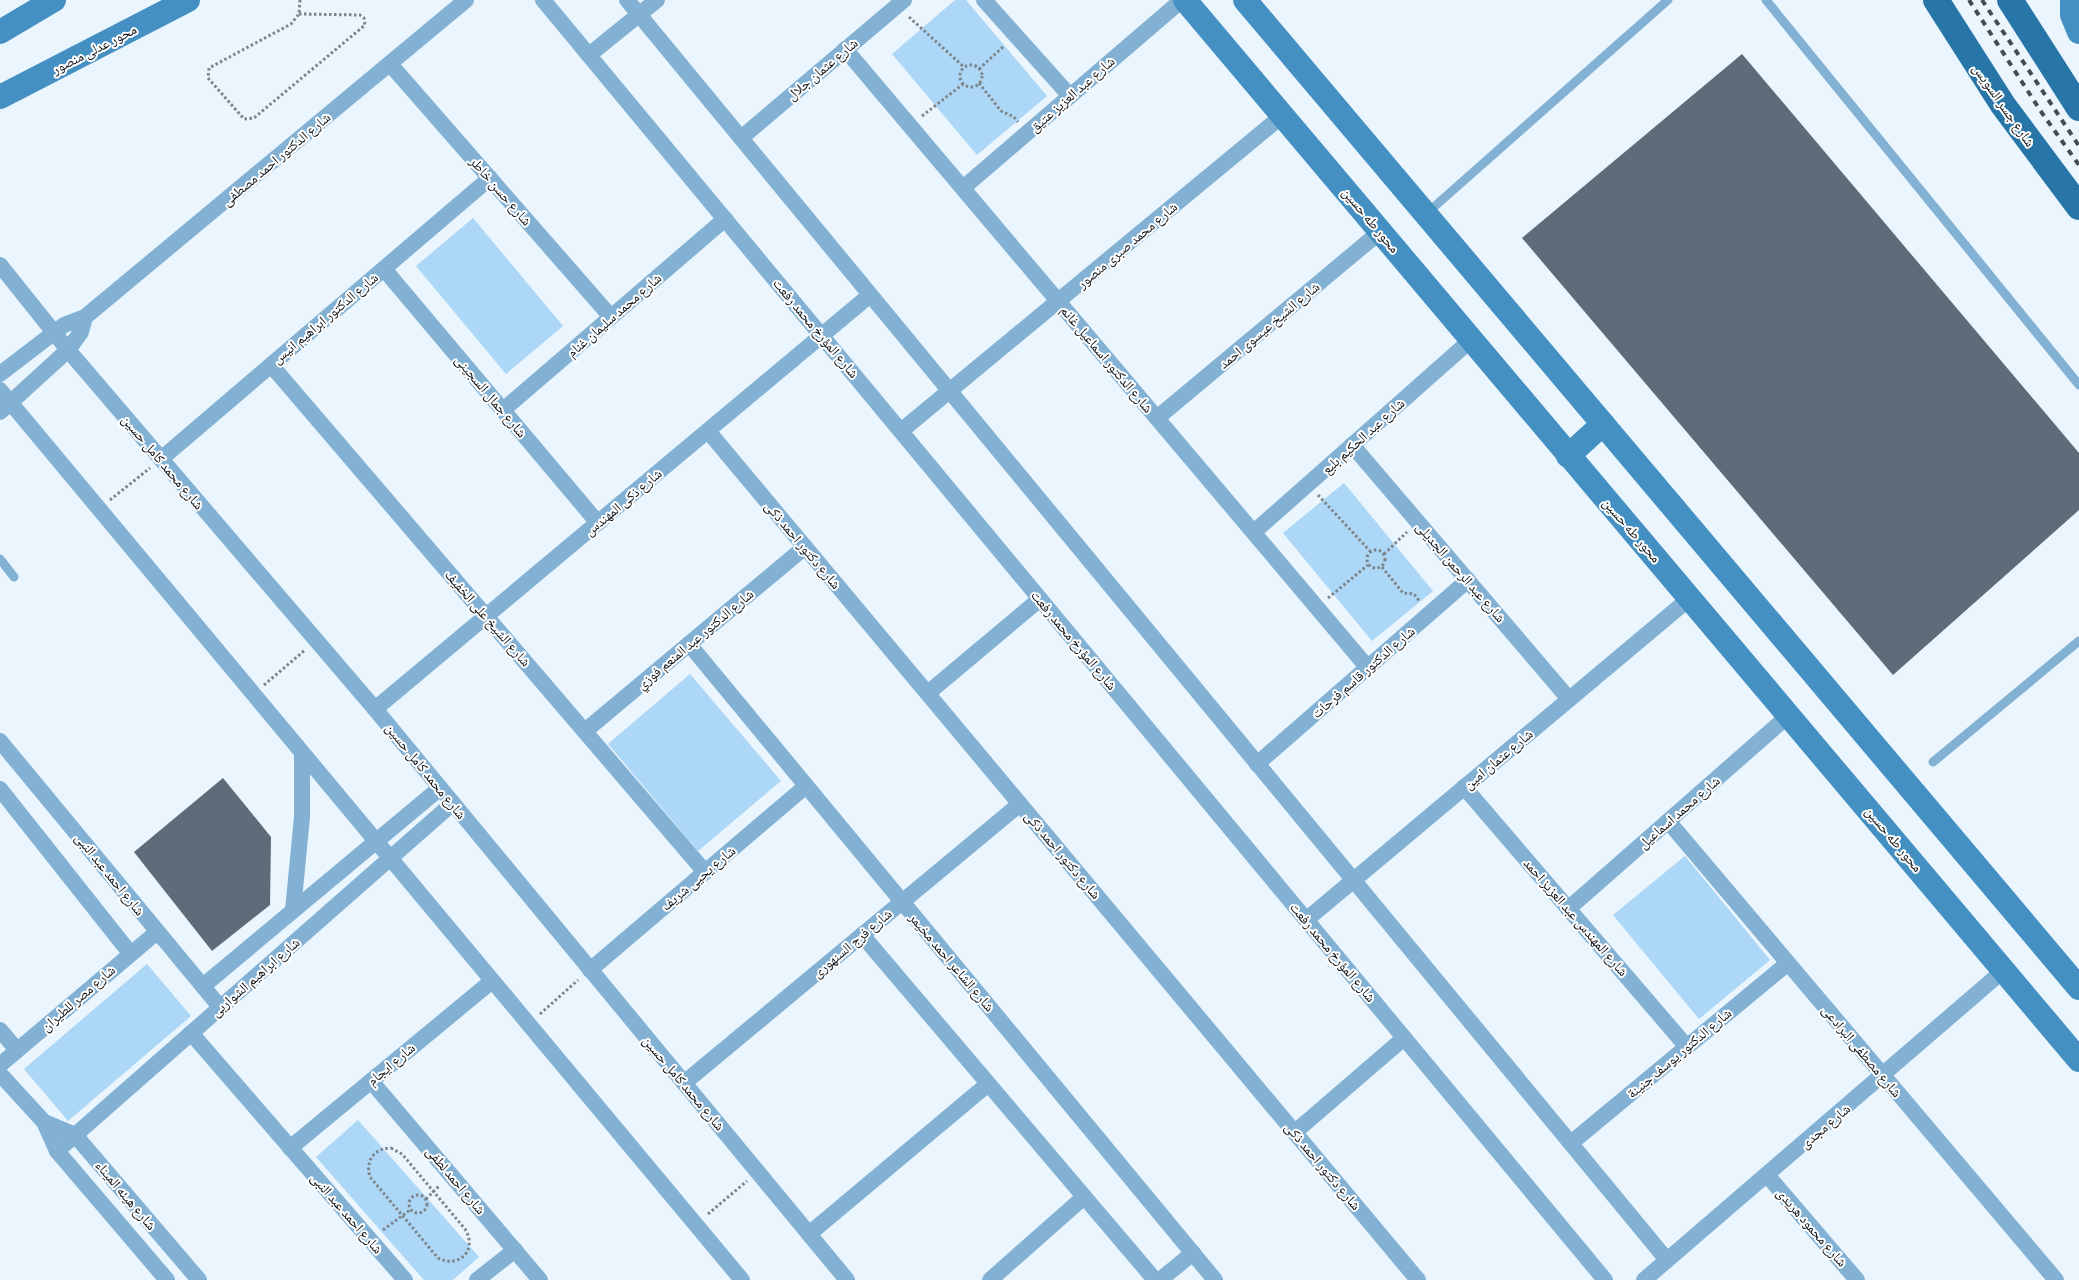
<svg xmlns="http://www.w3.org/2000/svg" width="2079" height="1280" viewBox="0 0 2079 1280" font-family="Bitter,'Noto Naskh Arabic',serif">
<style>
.green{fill:#add7f6}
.building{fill:#5d6c78}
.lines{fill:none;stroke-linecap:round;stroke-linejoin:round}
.path{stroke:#7d858b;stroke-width:3;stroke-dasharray:2.5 2.5;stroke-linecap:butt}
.lane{stroke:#83b1d4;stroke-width:9}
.street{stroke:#83b1d4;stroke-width:16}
.secondary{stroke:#4490c3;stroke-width:24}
.primary{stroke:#2876a8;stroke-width:26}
.rail{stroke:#454c51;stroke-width:4;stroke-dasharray:6 6;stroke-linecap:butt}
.labels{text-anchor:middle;stroke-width:4;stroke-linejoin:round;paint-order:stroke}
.street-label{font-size:14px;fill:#0e1318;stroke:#fff}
</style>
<rect width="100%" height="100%" fill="#eaf5fd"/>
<!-- green -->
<g class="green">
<path d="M955,0h11l81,96 -70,59 -85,-101z"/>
<path d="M473,218l90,108 -57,48 -90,-108z"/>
<path d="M1344,483l89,108 -61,50 -89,-108z"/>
<path d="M690,674l91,107 -83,70 -90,-107z"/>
<path d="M1685,856l85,104 -71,59 -86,-104z"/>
<path d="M147,964l44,52 -123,105 -44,-52z"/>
<path d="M358,1120l121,137 -26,23h-29l-108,-123z"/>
</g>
<!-- building -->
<g class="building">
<path d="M1742,54l337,399v57l-186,165 -371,-437z"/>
<path d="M223,778l48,59 -1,68 -58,46 -78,-99z"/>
</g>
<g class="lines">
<!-- path -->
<g class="path">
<path d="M299,14l61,1 4,3 1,7 -111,93 -10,1 -36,-41 1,-10 82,-44 8,-10 1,-14"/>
<path d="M909,17l55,50"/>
<circle cx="971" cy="76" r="11"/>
<path d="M979,69l25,-23"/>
<path d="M979,83l22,28 13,6 4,5"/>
<path d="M922,116l41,-32"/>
<path d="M1318,495l52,56"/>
<path d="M110,500l40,-32"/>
<circle cx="1376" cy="559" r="9"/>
<path d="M1384,554l23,-22"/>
<path d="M1382,567l21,26 11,1 6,8"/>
<path d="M1328,598l40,-33"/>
<path d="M264,685l41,-35"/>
<path d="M540,1014l38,-34"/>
<path d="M391,1148l11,6 63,75c13,21 -6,40 -27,29l-68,-81c-5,-16 4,-29 21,-29z"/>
<circle cx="418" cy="1204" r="9"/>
<path d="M426,1199l14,-14"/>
<path d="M708,1214l39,-33"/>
<path d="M383,1230l27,-20"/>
</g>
<!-- lane -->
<g class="lane">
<path d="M1766,0l313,385"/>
<path d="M1426,214l242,-214"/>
<path d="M0,559l14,18"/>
<path d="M1933,762l146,-121"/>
</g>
<!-- street -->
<g class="street">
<path d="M543,0l1062,1280"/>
<path d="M627,0l1040,1260"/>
<path d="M984,0l86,96"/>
<path d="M845,49l523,619"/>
<path d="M589,55l68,-55"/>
<path d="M390,64l221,253"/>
<path d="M741,138l163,-138"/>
<path d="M963,188l219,-188"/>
<path d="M0,265l68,85 307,359 472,571"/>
<path d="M384,269l214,254"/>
<path d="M271,365l434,507"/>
<path d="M0,374l64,-49 21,-8 381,-317"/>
<path d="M0,390l742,890"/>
<path d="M503,410l222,-191"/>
<path d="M0,412l68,-62 13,-18 4,-15"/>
<path d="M1157,418l224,-187"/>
<path d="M708,431l710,849"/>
<path d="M901,431l382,-316"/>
<path d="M1352,445l217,254"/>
<path d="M161,459l329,-281"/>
<path d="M1254,532l218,-193"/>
<path d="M689,644l526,636"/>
<path d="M928,693l112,-94"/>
<path d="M375,709l495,-414"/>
<path d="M585,731l220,-184"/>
<path d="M0,741l220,266"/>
<path d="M1257,764l211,-184"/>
<path d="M1464,787l223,260"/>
<path d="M0,789l130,164"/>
<path d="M1668,821l388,459"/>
<path d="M1568,909l221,-194"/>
<path d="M293,910l9,-93v-62"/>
<path d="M1306,920l384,-322"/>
<path d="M862,935l293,345"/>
<path d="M590,970l216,-184"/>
<path d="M203,986l237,-198"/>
<path d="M0,1030l17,20"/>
<path d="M191,1033l214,247"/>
<path d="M0,1065l157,-133"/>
<path d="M0,1074l44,48 13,29 110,129"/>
<path d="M371,1081l169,199"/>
<path d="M684,1083l336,-279"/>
<path d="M44,1122l31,13 124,145"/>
<path d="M1295,1132l109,-94"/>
<path d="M1571,1143l217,-180"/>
<path d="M290,1148l202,-167"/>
<path d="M57,1151l396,-348"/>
<path d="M1767,1175l90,105"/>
<path d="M809,1234l179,-150"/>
<path d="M477,1280l38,-30"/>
<path d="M990,1280l94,-83"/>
<path d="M1160,1280l33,-27"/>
<path d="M1644,1280l360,-310"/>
</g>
<!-- secondary -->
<g class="secondary">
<path d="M1185,0l894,1060"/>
<path d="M1245,0l834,988"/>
<path d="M2072,0v15l7,17"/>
<path d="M0,32l54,-32"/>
<path d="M0,97l188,-97"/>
<path d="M1568,456l35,-32"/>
</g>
<!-- primary -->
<g class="primary">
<path d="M1936,0l67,105 76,102"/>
<path d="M2010,0l69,108"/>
</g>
<!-- rail -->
<g class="rail">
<path d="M1969,0l73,113 37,52"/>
<path d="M1982,0l97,146"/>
</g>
</g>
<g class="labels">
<!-- street labels -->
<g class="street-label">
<text transform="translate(94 49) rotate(-27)" y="5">محور عدلى منصور</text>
<text transform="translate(822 69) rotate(-40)" y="5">شارع عثمان جلال</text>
<text transform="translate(1072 94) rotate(-41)" y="5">شارع عبد العزيز عتيق</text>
<text transform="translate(2004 105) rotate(55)" y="5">شارع جسر السويس</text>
<text transform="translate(276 159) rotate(-40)" y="5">شارع الدكتور احمد مصطفى</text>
<text transform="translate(501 191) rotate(49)" y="5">شارع حسن خاطر</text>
<text transform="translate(1371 220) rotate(50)" y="5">محور طه حسين</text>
<text transform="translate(1127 245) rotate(-40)" y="5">شارع محمد صبرى منصور</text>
<text transform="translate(614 315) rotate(-41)" y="5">شارع محمد سليمان غنام</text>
<text transform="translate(325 318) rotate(-40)" y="5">شارع الدكتور ابراهيم انيس</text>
<text transform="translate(1269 325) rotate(-40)" y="5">شارع الشيخ عيسوى احمد</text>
<text transform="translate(816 328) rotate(50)" y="5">شارع المؤرخ محمد رفعت</text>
<text transform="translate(1107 359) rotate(50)" y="5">شارع الدكتور اسماعيل غانم</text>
<text transform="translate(491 396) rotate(50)" y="5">شارع جمال السجينى</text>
<text transform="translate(1363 436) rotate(-42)" y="5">شارع عبد الحكيم بلبع</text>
<text transform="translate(163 462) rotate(50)" y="5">شارع محمد كامل حسين</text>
<text transform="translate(623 502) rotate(-40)" y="5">شارع ذكى المهندس</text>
<text transform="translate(1632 530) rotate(49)" y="5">محور طه حسين</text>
<text transform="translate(803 545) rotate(50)" y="5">شارع دكتور احمد ذكى</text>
<text transform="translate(1461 572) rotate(49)" y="5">شارع عبد الرحمن الجديلى</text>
<text transform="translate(488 618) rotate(49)" y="5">شارع الشيخ على الخفيف</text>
<text transform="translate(695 639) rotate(-40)" y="5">شارع الدكتور عبد المنعم فوزي</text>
<text transform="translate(1074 640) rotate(50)" y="5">شارع المؤرخ محمد رفعت</text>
<text transform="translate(1363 672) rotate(-41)" y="5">شارع الدكتور قاسم فرحات</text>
<text transform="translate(1498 759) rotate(-40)" y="5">شارع عثمان امين</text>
<text transform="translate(426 771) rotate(51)" y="5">شارع محمد كامل حسين</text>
<text transform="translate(1679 812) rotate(-41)" y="5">شارع محمد اسماعيل</text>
<text transform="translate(1894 839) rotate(50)" y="5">محور طه حسين</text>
<text transform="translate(1063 855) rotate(50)" y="5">شارع دكتور احمد ذكى</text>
<text transform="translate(110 874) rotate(51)" y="5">شارع احمد عبد النبى</text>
<text transform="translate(698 878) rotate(-40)" y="5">شارع يحيى شريف</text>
<text transform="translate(1576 917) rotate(49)" y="5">شارع المهندس عبد العزيز احمد</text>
<text transform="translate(852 943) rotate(-40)" y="5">شارع فرج السنهورى</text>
<text transform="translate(1333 952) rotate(50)" y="5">شارع المؤرخ محمد رفعت</text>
<text transform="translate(952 962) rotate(50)" y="5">شارع الشاعر احمد مخيمر</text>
<text transform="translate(255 977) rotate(-41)" y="5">شارع ابراهيم الشواربى</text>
<text transform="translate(78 998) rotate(-41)" y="5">شارع مصر للطيران</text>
<text transform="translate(1862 1051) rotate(50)" y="5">شارع مصطفى البرادعى</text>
<text transform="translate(1679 1053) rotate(-40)" y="5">شارع الدكتور يوسف جنينة</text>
<text transform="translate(391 1064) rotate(-40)" y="5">شارع ايجام</text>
<text transform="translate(684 1083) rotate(50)" y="5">شارع محمد كامل حسين</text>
<text transform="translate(1825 1126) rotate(-40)" y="5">شارع مجدى</text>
<text transform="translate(1323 1166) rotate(50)" y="5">شارع دكتور احمد ذكى</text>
<text transform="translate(456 1180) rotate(50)" y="5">شارع احمد لطفى</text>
<text transform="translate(126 1195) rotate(50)" y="5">شارع هيئه الميناء</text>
<text transform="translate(347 1213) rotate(49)" y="5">شارع احمد عبد النبى</text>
<text transform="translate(1812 1227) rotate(49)" y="5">شارع محمود هريدى</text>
</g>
</g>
</svg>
